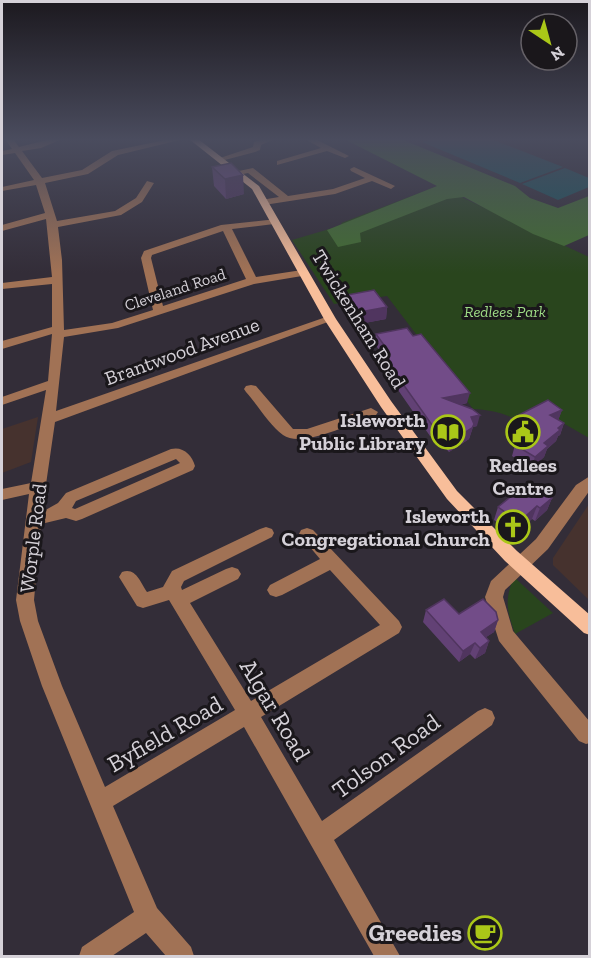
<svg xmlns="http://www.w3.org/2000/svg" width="591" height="958" viewBox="0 0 591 958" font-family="'Zilla Slab',serif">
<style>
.education{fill:#46322e}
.green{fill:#29451d}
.forest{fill:#426d31}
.water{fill:#19555d}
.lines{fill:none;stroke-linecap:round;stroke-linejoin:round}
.minor{fill:#a17255;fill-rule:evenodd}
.major{fill:#f8be9a;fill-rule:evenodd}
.wall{fill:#624175}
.shaded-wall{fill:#50355f}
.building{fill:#724c88;stroke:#50355f;stroke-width:1.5}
.labels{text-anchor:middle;stroke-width:6;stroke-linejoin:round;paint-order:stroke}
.far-street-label{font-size:16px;fill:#d5d1d8;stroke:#1a171b}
.far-park-label{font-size:16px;font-style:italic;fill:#9ddb85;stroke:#1a171b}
.street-label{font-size:20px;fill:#d5d1d8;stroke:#1a171b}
.poi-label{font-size:20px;font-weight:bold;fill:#d5d1d8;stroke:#1a171b;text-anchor:end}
.near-street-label{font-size:24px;fill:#d5d1d8;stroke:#1a171b}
.near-poi-label{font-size:24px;font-weight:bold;fill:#d5d1d8;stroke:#1a171b;text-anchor:end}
</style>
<rect width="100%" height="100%" fill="#332d38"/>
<!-- education -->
<g class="education">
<path d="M38,417l-7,45 -29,11v-44z"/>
<path d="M589,504l1,96h-1l-36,-35v-7z"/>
</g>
<!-- green -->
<g class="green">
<path d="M438,186l151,71v181l-47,-27 -21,12c-14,-10 -30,-13 -48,-14l-86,-113 -53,8 -42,-64 51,-15 -2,-2z"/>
<path d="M514,577l39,36 -38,21c-8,-24 -11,-33 -1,-57z"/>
</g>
<!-- forest -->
<path class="forest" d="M344,139h57l114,47 15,12 28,10 31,-12v39l-25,11 -31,-12 -69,-37 -17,2 -87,34 1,9 -23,5 -11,-17 110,-44z"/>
<!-- water -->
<g class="water">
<path d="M432,139h59l72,28 -43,16 -98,-41z"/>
<path d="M565,168l24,10v9l-31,13 -36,-16z"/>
</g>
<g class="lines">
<!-- minor -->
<g class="minor">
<path d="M5,139h8l6,8 32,-8h11l-21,9 -19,3 20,27 40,-8 30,-19 58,-12h14l-66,16 -30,19 -43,9 12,38 58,-10 21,-13 11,-17 7,2 -12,19 -21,13 -63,12 4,33 2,70 48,-7 41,-13 -12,-52 3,-7 77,-26 56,-6 2,2 -5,3 -42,5 24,48 46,-7 5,3 -5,3 -48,8 -136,44 -54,9 -8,74 270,-94 4,-1 6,3 -281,103 -13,90 16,-9 8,-10 105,-44c12,-3 21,6 24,17l-2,4 -111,49 -6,2 -10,-3 -25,6 -7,76 4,21 24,65 43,101 130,-77 -66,-110 -26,8 -6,-2 -18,-29 3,-5c14,-5 18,10 25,20l16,-5 9,-16 88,-42 6,-2 6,2 2,4 -2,4 -88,44 -3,6 1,3 44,-21 6,-2 6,2 3,5 -3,5 -48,24 61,98 129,-76 -50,-55 -48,25 -6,2 -6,-2 -3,-5 3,-5 50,-26 -21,-25 2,-4 6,-2 6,2 86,91 3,6 -3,6 -138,84 61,104 156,-110 7,-3 7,3 3,7 -3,7 -158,115 66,116h-26l-130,-229 -131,79 44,102 34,39 3,9h-28l-20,-23 -34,23h-33l3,-9 52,-35 -92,-226 -22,-65 -4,-21 13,-106 -27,6v-11l29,-6 15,-93 -44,15v-8l46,-16 4,-47 -50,15v-8l50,-14v-43l-50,5v-6l50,-6 -6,-58 -44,12v-6l43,-12 -9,-28 -34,6v-4l32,-7 -19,-27 -13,2v-4l10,-2zM223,231l23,48 -83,27 -12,-48 1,-3zM176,459l4,4 -105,46 -3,-1 4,-7z"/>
<path d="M264,139h11l-14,6 -1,5 -5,2 -34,9 -4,-2 36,-12 1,-5z"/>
<path d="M305,139h10l34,17 -4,2 -18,-7 -50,14v-4l44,-13z"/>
<path d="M354,167l41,19 -4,3 -19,-8 -37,13 -71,11 -3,-1v-4l18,-3 -31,-24 -10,2 -4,-3 19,-4 35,28 45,-7 32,-11 -14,-7 -1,-2z"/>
<path d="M251,385l5,1 37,43h14l64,-21 7,4 -2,3c-21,7 -74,34 -93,20 -13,-9 -26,-31 -37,-43l-2,-3 2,-3z"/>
<path d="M590,476v14l-42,59 -43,41 -2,7 10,34 77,91v21l-4,1 -7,-3 -80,-100 -14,-44 6,-16 45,-42 40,-54z"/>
</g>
<!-- major -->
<path class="major" d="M189,139h9l61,47 77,133 55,82 66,90 60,60 73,64v20l-6,-2 -79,-72 -58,-62 -66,-92 -57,-88 -72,-130z"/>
</g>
<!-- wall -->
<g class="wall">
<path d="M212,167l32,27 -18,5 -12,-13z"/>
<path d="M347,295l40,12 -1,12 -27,5 -12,-17z"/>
<path d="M376,334l91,69 -7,2 17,21 -4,1 -4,12 -20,13 -15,-17 -4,1 -50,-72 1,-11 -6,-9z"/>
<path d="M562,410l-4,10 6,3 -4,12 -2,1 -2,5 -9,8 -3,8 -13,12 -19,-13 3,-11 8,-5 -15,-9 3,-12z"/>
<path d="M552,498l-5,12 -12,11 -3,-2 -18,15 -20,-14 4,-13z"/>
<path d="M426,610l33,4 39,6 -4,12 -8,5 3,4 -4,12 -10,6 -5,-5 -11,8 -36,-40z"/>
</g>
<!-- shaded-wall -->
<g class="shaded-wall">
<path d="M243,175l1,19 -18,5 -1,-20z"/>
<path d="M387,307l-1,12 -27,5 1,-12z"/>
<path d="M470,393l-3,10 -26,6 2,-11z"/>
<path d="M562,410l-4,11 -8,-6z"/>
<path d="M480,415l-3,11 -4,1 -4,12 -20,13 3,-11 19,-24z"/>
<path d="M564,423l-4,12 -2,1 -2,5 -9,8 -3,8 -13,12 4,-12 9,-14 14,-15z"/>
<path d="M436,424l-2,11 -4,1 2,-11z"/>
<path d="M552,498l-5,12 -12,11 5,-13z"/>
<path d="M537,506l-5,13 -18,15 5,-12z"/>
<path d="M498,620l-4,12 -18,12 5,-12z"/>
<path d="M489,641l-4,12 -10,6 5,-11z"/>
<path d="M475,643l-5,11 -11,8 4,-11z"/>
</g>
<!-- building -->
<g class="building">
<path d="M231,163l12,12 -18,4 -13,-12z"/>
<path d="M374,290l13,17 -27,5 -13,-17z"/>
<path d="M407,328l6,8 8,-2 49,59 -27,5 29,11 8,6 -9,2 3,7 -2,4 -20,13 -16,-17 -4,1 -51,-72 8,-1 -13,-18z"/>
<path d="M548,400l14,10 -12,5 14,8 -6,5 2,2 -16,13 4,3 -13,11 -20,-12 18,-12 -22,-14z"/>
<path d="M531,485l21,13 -12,10 -3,-2 -18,16 -21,-15 22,-18 4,2z"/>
<path d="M444,599l15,15 24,-15 13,13 2,8 -17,12 8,9 -9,7 -5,-5 -12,8 -37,-41z"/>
</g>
<!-- sky -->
<linearGradient id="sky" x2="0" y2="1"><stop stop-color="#1c191f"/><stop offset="0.51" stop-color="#4a4c5e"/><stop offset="1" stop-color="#4a4c5e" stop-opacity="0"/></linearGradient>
<rect width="591" height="273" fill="url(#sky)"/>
<!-- icons -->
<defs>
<symbol id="library-ring" viewBox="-11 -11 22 22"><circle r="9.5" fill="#1a171b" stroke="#aac718" stroke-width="1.5"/><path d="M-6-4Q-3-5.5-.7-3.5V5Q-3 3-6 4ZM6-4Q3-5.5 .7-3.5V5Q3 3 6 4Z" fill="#aac718"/></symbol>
<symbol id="civic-ring" viewBox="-11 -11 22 22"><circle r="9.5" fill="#1a171b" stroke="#aac718" stroke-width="1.5"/><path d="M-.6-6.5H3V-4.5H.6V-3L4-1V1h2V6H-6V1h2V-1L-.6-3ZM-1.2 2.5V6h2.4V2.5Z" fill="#aac718"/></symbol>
<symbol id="church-ring" viewBox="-11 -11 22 22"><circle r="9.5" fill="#1a171b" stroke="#aac718" stroke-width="1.5"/><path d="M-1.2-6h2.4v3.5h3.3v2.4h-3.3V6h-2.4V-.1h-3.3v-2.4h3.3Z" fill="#aac718"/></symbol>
<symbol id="cafe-ring" viewBox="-11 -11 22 22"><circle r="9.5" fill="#1a171b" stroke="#aac718" stroke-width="1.5"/><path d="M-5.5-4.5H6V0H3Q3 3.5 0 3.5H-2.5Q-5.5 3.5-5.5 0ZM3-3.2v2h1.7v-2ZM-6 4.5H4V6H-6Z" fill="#aac718"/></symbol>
</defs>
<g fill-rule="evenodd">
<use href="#library-ring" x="429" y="413" width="38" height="38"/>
<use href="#civic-ring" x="504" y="413" width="38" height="38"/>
<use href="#church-ring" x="494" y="508" width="38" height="38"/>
<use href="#cafe-ring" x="466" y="914" width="38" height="38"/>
</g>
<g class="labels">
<!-- far-street labels -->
<g class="far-street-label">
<text transform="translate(175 289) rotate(-18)" y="6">Cleveland Road</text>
</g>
<!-- far-park labels -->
<g class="far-park-label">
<text x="505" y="317">Redlees Park</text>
</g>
<!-- street labels -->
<g class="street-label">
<text transform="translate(359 319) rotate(58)" y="7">Twickenham Road</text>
<text transform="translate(182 351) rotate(-20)" y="7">Brantwood Avenue</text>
<text transform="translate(33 538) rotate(-83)" y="7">Worple Road</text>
</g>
<!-- poi labels -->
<g class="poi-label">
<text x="425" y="427">Isleworth<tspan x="425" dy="23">Public Library</tspan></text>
<text x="523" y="472" text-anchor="middle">Redlees<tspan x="523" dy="23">Centre</tspan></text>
<text x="490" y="523">Isleworth<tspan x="490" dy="23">Congregational Church</tspan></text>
</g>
<!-- near-street labels -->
<g class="near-street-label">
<text transform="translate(275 710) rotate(59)" y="8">Algar Road</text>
<text transform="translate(165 734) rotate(-30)" y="8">Byfield Road</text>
<text transform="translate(386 756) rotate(-36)" y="8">Tolson Road</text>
</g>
<!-- near-poi labels -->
<g class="near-poi-label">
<text x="462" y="941">Greedies</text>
</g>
</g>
<!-- border -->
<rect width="591" height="958" fill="none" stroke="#d5d1d8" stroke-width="6"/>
<!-- north arrow -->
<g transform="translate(549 42) rotate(144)"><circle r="28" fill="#1a171b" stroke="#656167" stroke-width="1.5"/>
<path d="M0-4.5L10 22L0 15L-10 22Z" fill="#aac718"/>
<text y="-9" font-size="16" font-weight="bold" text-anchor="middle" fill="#d5d1d8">N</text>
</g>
</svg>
